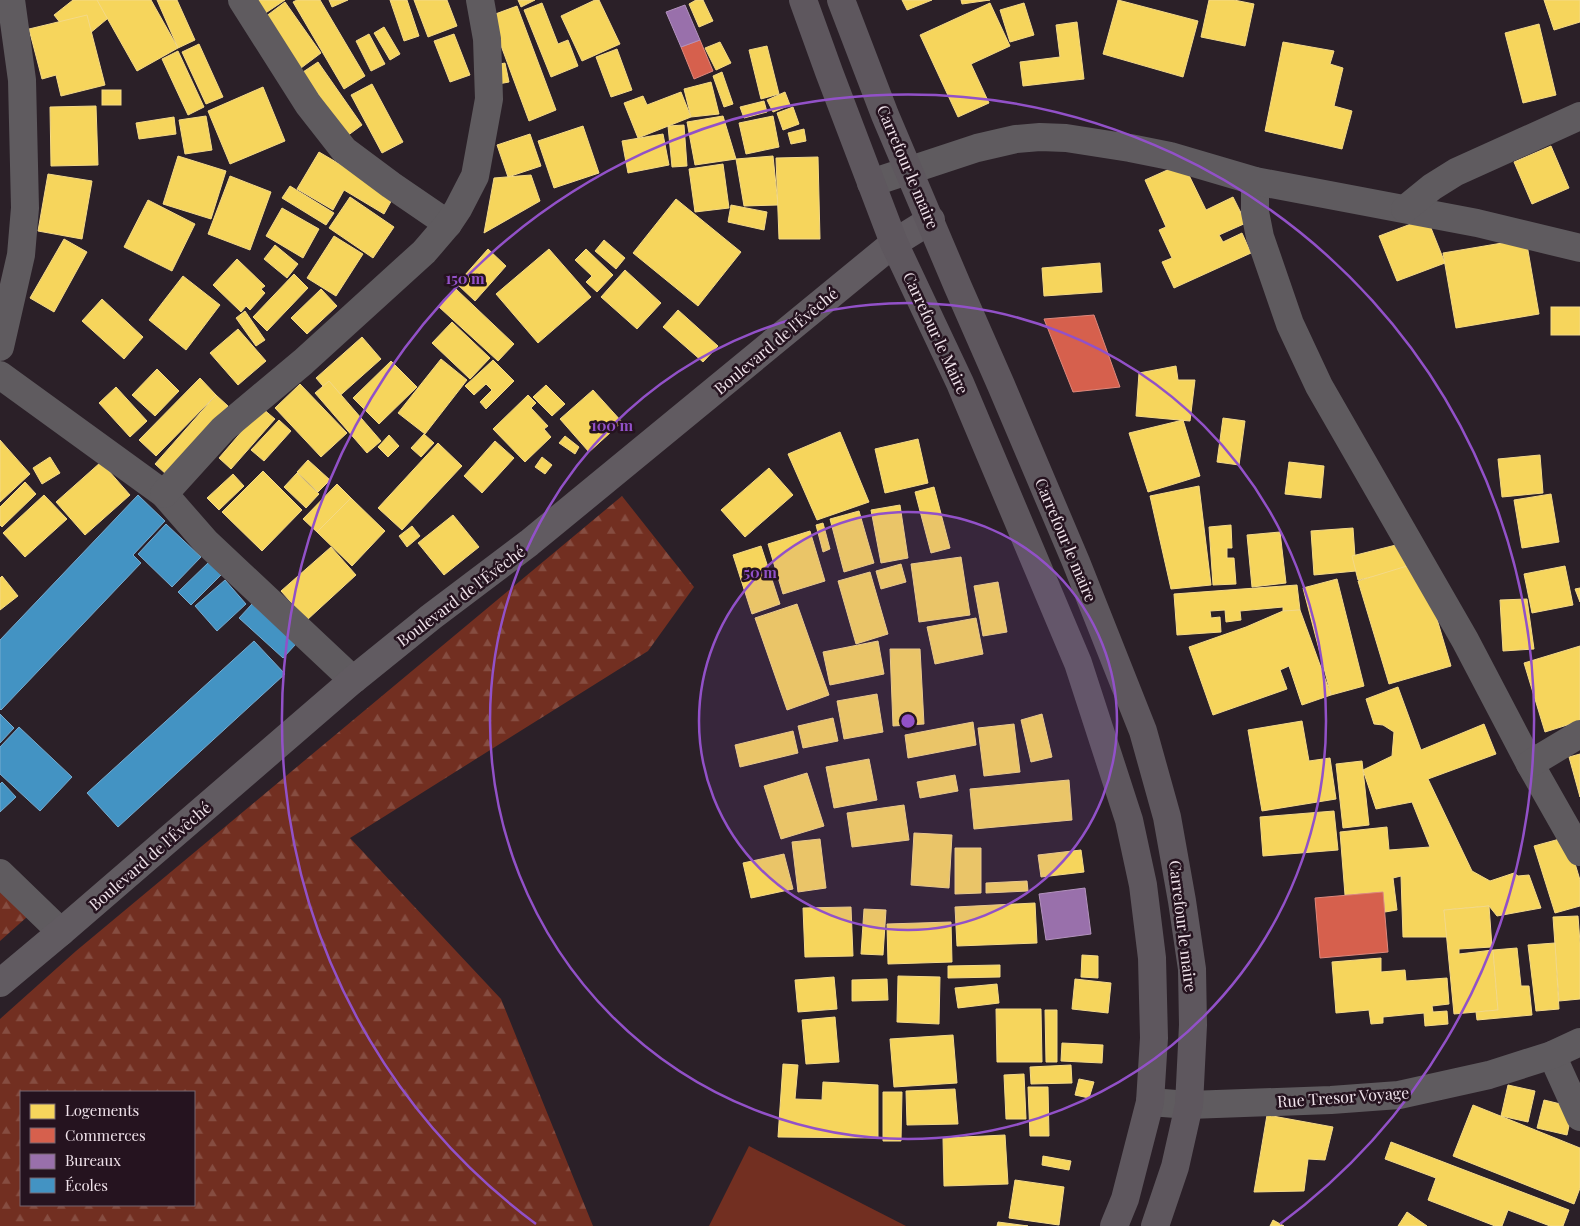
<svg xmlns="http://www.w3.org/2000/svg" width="1580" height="1226" viewBox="0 0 1580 1226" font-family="'Playfair Display',serif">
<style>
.green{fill:#722f21}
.forest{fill:url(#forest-firs);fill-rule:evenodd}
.homes{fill:#f6d55c;stroke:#f4d987}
.shops{fill:#d6604d;stroke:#de877c}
.offices{fill:#9970ab;stroke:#b392be}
.schools{fill:#4393c3;stroke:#77abcf}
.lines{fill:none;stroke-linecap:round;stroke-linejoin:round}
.street{stroke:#5f5b5f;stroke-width:28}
.primary{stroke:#615b61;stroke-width:28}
.highway{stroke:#5e575e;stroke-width:28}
.ring{fill:none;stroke:#9251c8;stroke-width:2.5}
.labels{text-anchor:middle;stroke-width:5;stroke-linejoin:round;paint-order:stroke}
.street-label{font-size:16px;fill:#f0e3eb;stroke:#25131f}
.centre{fill:#9251c8;stroke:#25131f;stroke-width:2.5}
.ring-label{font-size:15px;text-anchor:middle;font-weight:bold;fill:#9251c8;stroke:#25131f;stroke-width:5;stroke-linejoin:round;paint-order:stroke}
</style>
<defs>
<pattern id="forest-firs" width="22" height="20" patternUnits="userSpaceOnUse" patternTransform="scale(1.25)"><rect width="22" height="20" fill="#722f21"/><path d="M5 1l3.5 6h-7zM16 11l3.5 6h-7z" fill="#864d41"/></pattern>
</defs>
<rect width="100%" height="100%" fill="#2b2028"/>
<!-- green -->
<path class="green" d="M749,1146l157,80h-197z"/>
<!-- forest -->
<g class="forest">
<path d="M622,496l72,91 -46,64 -298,187 151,161 92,227h-593v-207l76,-68zM194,1092v113h-173v-113z"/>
<path d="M0,888l27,29 -27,24z"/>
</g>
<!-- homes -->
<g class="homes">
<path d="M73,0h29l11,14 -36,30 -23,-29z"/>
<path d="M97,0h54l27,48 -41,23z"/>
<path d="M157,0h20l18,40 -17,8z"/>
<path d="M250,0h35l-24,16z"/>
<path d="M297,0h23l45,76 -21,13 -51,-87z"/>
<path d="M329,0h19l-16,7z"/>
<path d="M390,0h17l12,36 -15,5z"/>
<path d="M414,0h33l10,26 -29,11z"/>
<path d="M518,0h17l-14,7z"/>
<path d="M595,0h4l21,44 -38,17 -21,-45z"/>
<path d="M696,0h7l10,21 -14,6 -10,-23z"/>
<path d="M902,0h30l-25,10z"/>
<path d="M961,0h29l-28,4z"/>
<path d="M1118,0l80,21 -15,56 -80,-23z"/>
<path d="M1209,0h25l20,4 -9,42 -44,-9z"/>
<path d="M1544,0h36v22l-26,8z"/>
<path d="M285,2l36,51 -20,15 -36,-51z"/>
<path d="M542,3l16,41 10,-4 10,26 -27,11 -27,-67z"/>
<path d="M990,3l20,43 -39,18 18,39 -31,14 -38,-82z"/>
<path d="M1024,3l10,32 -24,7 -10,-32z"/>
<path d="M517,6l39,104 -27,11 -39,-105z"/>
<path d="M87,15l18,70 -44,11 -5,-21 -14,4 -13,-50z"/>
<path d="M1077,22l7,57 -61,7 -3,-24 40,-5 -4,-32z"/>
<path d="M1539,24l17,71 -33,8 -18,-70z"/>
<path d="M384,27l16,27 -10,6 -16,-27z"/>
<path d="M369,34l16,30 -14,7 -15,-30z"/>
<path d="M454,34l16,41 -20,7 -16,-41z"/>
<path d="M720,42l11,21 -15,7 -11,-22z"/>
<path d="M1283,42l51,9 -4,13 13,4 -9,38 18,5 -10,38 -77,-18z"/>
<path d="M199,44l24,53 -17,7 -24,-52z"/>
<path d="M767,46l12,48 -18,5 -12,-49z"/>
<path d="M617,49l15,41 -21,7 -15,-40z"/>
<path d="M178,51l26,56 -16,8 -26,-56z"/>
<path d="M318,62l44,63 -15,11 -44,-64z"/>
<path d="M505,63l4,19 -16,3 -4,-19z"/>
<path d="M722,72l11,32 -9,3 -11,-31z"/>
<path d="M711,82l8,32 -28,3 -7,-28z"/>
<path d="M372,84l31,58 -21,11 -31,-58z"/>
<path d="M263,87l22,54 -55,23 -22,-53z"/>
<rect x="102" y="90" width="19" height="15"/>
<path d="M681,92l10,25 -53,21 -14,-35 19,-7 4,9z"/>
<path d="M785,92l5,13 -17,7 -6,-12z"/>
<path d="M764,101l3,11 -23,6 -4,-11z"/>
<path d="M96,106l2,59 -47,1 -1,-59z"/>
<path d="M793,107l6,17 -16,6 -6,-17z"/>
<path d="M206,116l6,34 -27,4 -6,-34z"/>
<path d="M723,116l13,43 -41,6 -8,-43z"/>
<path d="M773,116l6,31 -33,7 -7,-31z"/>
<path d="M174,117l2,17 -37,5 -3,-16z"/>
<path d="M684,125l3,41 -15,1 -4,-41z"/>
<path d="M583,126l16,47 -45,15 -16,-47z"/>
<path d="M804,129l2,12 -15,3 -3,-11z"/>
<path d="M530,134l11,32 -33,11 -11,-32z"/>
<path d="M663,134l6,31 -41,8 -6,-32z"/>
<path d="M1551,146l18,42 -37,16 -18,-42z"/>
<path d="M319,152l75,44 -10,18 -40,-24 -11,20 -36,-21z"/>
<path d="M178,156l48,15 -15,48 -48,-15z"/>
<path d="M773,156l5,49 -34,1 -8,-47z"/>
<path d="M818,157l2,82h-41l-3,-81z"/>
<path d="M1183,163l23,47 27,-13 13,26 -27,12 4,7 19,-9 9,20 -77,35 -12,-26 10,-4 -13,-28 7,-3 -21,-47z"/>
<path d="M723,164l6,44 -34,4 -6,-43z"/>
<path d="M48,174l44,7 -10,58 -44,-8z"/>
<path d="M531,175l9,26 -56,32 10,-55z"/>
<path d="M230,176l41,16 -21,58 -42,-16z"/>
<path d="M290,186l44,27 -8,12 -44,-27z"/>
<path d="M350,197l44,30 -21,31 -44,-30z"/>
<path d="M676,199l65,53 -43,54 -65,-53z"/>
<path d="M148,200l47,24 -23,47 -48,-24z"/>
<path d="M731,205l36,7 -3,18 -36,-8z"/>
<path d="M282,208l37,21 -16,29 -37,-22z"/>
<path d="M1427,218l18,45 -48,18 -18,-45z"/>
<path d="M334,236l29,18 -27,42 -29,-18z"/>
<path d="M64,239l23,13 -33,60 -24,-14z"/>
<path d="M1526,239l13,75 -83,14 -13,-75z"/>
<path d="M604,240l21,18 -9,11 -21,-18z"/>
<path d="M275,245l23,19 -11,14 -23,-19z"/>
<path d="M488,249l18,17 -31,35 -18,-17z"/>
<path d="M549,249l42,48 -53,46 -42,-49z"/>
<path d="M586,249l27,26 -16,17 -11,-10 6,-6 -17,-16z"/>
<path d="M237,259l28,27 -4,3 4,4 -15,17 -4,-4 -5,6 -28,-27z"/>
<path d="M1100,263l2,29 -58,4 -2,-28z"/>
<path d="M625,270l36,33 -24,26 -36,-32z"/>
<path d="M294,274l14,14 -41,43 -14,-14z"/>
<path d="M183,276l37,29 -34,45 -37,-30z"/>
<path d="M321,289l16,17 -30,28 -16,-16z"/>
<path d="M456,289l58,55 -16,17 -59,-54z"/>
<path d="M102,299l41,38 -19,22 -42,-38z"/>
<rect x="1551" y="307" width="29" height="28"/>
<path d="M678,310l40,36 -15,16 -40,-35z"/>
<path d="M245,311l20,29 -9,6 -20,-28z"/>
<path d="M452,322l38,36 -20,21 -38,-36z"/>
<path d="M238,329l28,32 -28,24 -28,-32z"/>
<path d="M362,337l19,22 -46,41 -19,-22z"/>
<path d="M441,359l26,21 -42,54 -27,-21z"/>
<path d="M493,360l21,21 -28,28 -6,-7 12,-12 -6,-6 -12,11 -9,-9z"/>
<path d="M391,361l26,26 -38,37 -26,-26z"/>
<path d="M1176,366l2,14h17l-5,41 -54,-5 3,-43z"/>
<path d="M157,369l22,22 -24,25 -23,-21z"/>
<path d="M200,378l16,17 -60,61 -17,-16z"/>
<path d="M329,381l52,60 -14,12 -52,-60z"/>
<path d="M300,384l47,49 -26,24 -46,-49z"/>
<path d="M546,385l19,19 -13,12 -19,-19z"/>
<path d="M116,387l31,34 -17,16 -31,-34z"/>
<path d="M593,390l29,32 -33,30 -29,-33z"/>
<path d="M216,395l12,11 -61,69 -12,-11z"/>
<path d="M528,395l8,8 -5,5 17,18 -4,3 7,8 -26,25 -32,-33z"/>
<path d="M262,408l13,11 -44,50 -12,-11z"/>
<path d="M1223,418l22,3 -6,44 -22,-3z"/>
<path d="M279,420l12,11 -27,30 -13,-11z"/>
<path d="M1183,420l17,56 -52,16 -19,-59z"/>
<path d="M840,432l29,70 -52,18 -29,-66z"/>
<path d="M424,434l10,9 -13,14 -10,-9z"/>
<path d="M389,435l10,11 -11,11 -10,-10z"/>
<path d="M565,436l14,11 -4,7 -16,-11z"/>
<path d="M918,439l10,44 -43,10 -10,-44z"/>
<path d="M0,440l30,34 -30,28z"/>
<path d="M495,441l19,17 -32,35 -18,-17z"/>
<path d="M438,443l24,23 -60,64 -24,-22z"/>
<path d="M1540,455l3,38 -41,4 -4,-38z"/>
<path d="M50,457l10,16 -18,11 -9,-16z"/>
<path d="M542,457l10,8 -7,9 -10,-7z"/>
<path d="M308,460l22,20 -12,12 -21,-20z"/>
<path d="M101,462l29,33 -45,40 -29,-33z"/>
<path d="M1289,462l35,4 -3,32 -36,-4z"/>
<path d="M769,468l24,27 -48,42 -24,-27z"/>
<path d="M263,471l39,39 -40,41 -40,-39z"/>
<path d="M297,473l22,21 -13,14 -22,-21z"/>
<path d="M233,474l11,12 -25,24 -12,-12z"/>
<path d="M25,482l11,12 -34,33 -2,-2v-18z"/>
<path d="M337,484l14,14 -34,34 -14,-13z"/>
<path d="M1199,486l12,99 -40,4 -21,-93z"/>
<path d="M934,487l16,61 -19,5 -16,-61z"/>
<path d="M1551,494l8,48 -37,6 -8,-48z"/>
<path d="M44,495l23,24 -42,38 -22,-24z"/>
<path d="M351,498l34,33 -33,35 -35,-34z"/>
<path d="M900,505l8,53 -27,5 -10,-53z"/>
<path d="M859,511l15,52 -30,9 -14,-53z"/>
<path d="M453,515l26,32 -35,28 -26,-32z"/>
<path d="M823,523l7,26 -7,3 -7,-27z"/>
<path d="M1231,525l1,23h-5v10h7l2,26 -23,1 -4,-58z"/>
<path d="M412,526l8,10 -13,11 -8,-11z"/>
<path d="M1353,528l3,43 -42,4 -3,-44z"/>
<path d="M810,531l15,50 -42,13 -15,-50z"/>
<path d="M1280,532l6,51 -34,4 -5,-52z"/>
<path d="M1400,544l7,25 -49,11 -6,-24z"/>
<path d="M761,546l19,58 -28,10 -19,-59z"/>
<path d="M331,547l25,28 -49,45 -26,-29z"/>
<path d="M961,557l9,58 -51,7 -8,-58z"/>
<path d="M1420,562l31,104 -62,18 -31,-103z"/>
<path d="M901,564l5,18 -25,7 -5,-18z"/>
<path d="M1565,566l8,39 -41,8 -8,-39z"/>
<path d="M870,572l18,62 -32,10 -18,-63z"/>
<path d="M2,576l16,20 -18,14v-32z"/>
<path d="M1337,579l27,107 -33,9 -28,-107z"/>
<path d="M998,582l9,50 -24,4 -9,-50z"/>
<path d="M1297,585l3,25 -17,1v-4l-43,4 1,9 -15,2 -1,-12 -15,1 1,7 9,-1 1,15 -44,3 -3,-41z"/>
<path d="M1580,588v14l-5,-13z"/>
<path d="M1527,599l7,50 -31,2 -3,-51z"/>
<path d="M797,604l32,91 -42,15 -32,-92z"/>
<path d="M1300,610l31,85 -29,10 -13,-39 -9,4 7,19 -74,26 -24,-68 57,-20 37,-16z"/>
<path d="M976,618l7,36 -48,10 -8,-37z"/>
<path d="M878,641l6,33 -54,11 -7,-33z"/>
<path d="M1580,646v75l-35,11 -21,-69z"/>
<path d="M890,649h30l4,75 -31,2z"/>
<path d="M1398,687l23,63 63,-26 12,30 -68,25 44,92 18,10 24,-8 4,3 11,-1 12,33 -44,8 -8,-10 -45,4 3,27h-44l-2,-61 -8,2 4,32 -12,2 -2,-20 -38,3 -5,-63 47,-5 2,23 41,-3 -18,-45 -36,7 -13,-39 29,-14 2,-24 -11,-7 -9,-1 -8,-25z"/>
<path d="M877,694l6,38 -39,7 -7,-38z"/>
<path d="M1042,714l10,43 -21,5 -10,-42z"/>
<path d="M833,718l5,23 -35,7 -5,-22z"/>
<path d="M1302,721l7,40 21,-3 6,41 -74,12 -14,-81z"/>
<path d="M973,722l3,23 -68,13 -3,-23z"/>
<path d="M1014,724l6,48 -36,4 -6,-48z"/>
<path d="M793,731l5,22 -58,14 -5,-22z"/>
<path d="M1580,754v43l-11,-40z"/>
<path d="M869,759l8,41 -43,8 -8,-41z"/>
<path d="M1362,761l7,64 -26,3 -7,-64z"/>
<path d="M807,773l17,53 -43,13 -17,-53z"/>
<path d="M955,775l3,16 -38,7 -3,-16z"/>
<path d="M1069,780l3,40 -98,9 -4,-40z"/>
<path d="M904,805l5,35 -57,7 -5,-34z"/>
<path d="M1334,811l4,39 -75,6 -3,-39z"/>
<path d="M914,833l38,2 -3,53 -38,-3z"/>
<path d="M1567,837l13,43v26l-25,7 -21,-67z"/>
<path d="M820,839l6,49 -28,4 -6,-50z"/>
<path d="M955,848h26v45l-26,1z"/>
<path d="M1081,850l3,22 -43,5 -3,-22z"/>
<path d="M784,854l9,35 -42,9 -8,-35z"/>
<path d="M1027,881l1,10 -42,2v-10z"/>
<path d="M1035,903l2,40 -80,3 -2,-39z"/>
<path d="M1489,906l3,41 -33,2v5l34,-4 5,60 -44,4 -10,-104z"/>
<path d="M851,907l2,49 -48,1 -2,-49z"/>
<path d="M864,909l22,1 -3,45 -22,-1z"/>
<path d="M1578,916l2,27v56l-21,2 -6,-84z"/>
<path d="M951,922l1,40 -64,2 -1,-40z"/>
<path d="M1555,943l4,66 -23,2 -8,-66z"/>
<path d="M1517,948l4,38h8l3,29 -55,5 -1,-8 22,-2 -5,-60z"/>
<path d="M1082,955l16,1v22l-17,-1z"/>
<path d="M1381,958v14l24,-2 1,11 41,-3 2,26 -17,2 1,6 14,-1 1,13 -23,2 -1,-13 -41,4v6l-12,1 -2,-14 -33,3 -4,-51z"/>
<path d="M1000,965v12l-52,1v-12z"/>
<path d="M898,976l42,1 -1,47 -42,-2z"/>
<path d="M834,977l3,32 -39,3 -3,-32z"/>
<path d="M887,979l1,21 -36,1v-21z"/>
<path d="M1075,979l36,4 -3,30 -36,-4z"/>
<path d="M997,984l2,19 -41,5 -3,-20z"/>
<path d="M996,1009h45l1,53h-45z"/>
<path d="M1045,1010h12v52h-11z"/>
<path d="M835,1017l4,45 -33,2 -4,-44z"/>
<path d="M953,1035l4,48 -63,4 -4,-48z"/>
<path d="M1062,1043l41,2 -1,18 -41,-2z"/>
<path d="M783,1064l15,1 -3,34 27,1 1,-18 55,3v53l-100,-1z"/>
<path d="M1071,1065l1,18 -41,1 -1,-17z"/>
<path d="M1024,1074l2,45h-20l-2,-44z"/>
<path d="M1079,1079l15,3 -5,16 -14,-3z"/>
<path d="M1508,1085l27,6 -7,31 -27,-6z"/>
<path d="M1028,1087h20l1,49h-19z"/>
<path d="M955,1089l3,35 -51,1 -1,-34z"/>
<path d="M883,1092h19l-1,49h-18z"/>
<path d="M1544,1100l29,7 -6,28 -30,-7z"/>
<path d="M1473,1105l107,43v40l-6,16 -121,-48z"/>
<path d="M1267,1115l66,12 -8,33 -17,-1 -4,32 -50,1z"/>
<path d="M1005,1135l3,49 -64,2 -1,-48z"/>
<path d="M1391,1142l178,68 -6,16h-13l-42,-16 -6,16h-7l-67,-26 8,-22 -51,-19z"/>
<path d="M1043,1156l28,5 -2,9 -27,-5z"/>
<path d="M1015,1180l49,7 -5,38 -50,-7z"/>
<path d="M1407,1212l20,14h-29z"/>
<path d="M1273,1220l11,6h-14z"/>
<path d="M998,1222l30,4h-31z"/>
</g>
<!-- shops -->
<g class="shops">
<path d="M700,40l13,31 -19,8 -13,-32z"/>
<path d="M1094,315l26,72 -47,5 -29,-73z"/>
<path d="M1383,892l5,60 -68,6 -5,-60z"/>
</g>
<!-- offices -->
<g class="offices">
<path d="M685,5l15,35 -19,7 -15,-35z"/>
<path d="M1085,888l6,46 -45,6 -7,-46z"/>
</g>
<!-- schools -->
<g class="schools">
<path d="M138,495l27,26 -32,34 8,8 -140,147 -1,-1v-69z"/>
<path d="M166,524l35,33 -29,30 -34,-33z"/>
<path d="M210,561l13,12 -32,32 -13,-13z"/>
<path d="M225,580l21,24 -29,27 -22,-25z"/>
<path d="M252,604l44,40 -13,14 -44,-40z"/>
<path d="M254,641l31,33 -167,153 -31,-34z"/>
<path d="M0,714l14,14 -14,15z"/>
<path d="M19,727l53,50 -32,34 -40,-37v-27z"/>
<path d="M2,782l14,15 -16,15v-28z"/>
</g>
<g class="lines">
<!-- street -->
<g class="street">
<path d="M242,0l66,104 36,46 47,35 57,39"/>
<path d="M1255,181v31l5,25 30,87 29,62 146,254 65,124 50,88"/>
<path d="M871,183l106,-35 39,-9 24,-2 26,1 64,10 40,8 85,25 222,42 103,25"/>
<path d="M1405,209l27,-22 24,-15 124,-56"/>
<path d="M0,347l21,-92 4,-47 -3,-128 -11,-80"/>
<path d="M0,375l164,119 42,48 147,138"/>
<path d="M164,494l59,-65 80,-67 121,-110 24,-28 10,-15 17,-33 14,-77 -2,-60 -7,-39"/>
<path d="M1530,764l50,-30"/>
<path d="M0,873l61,59"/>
<path d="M1552,1055l28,62"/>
<path d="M1150,1102l39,3 142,-5 68,-5 90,-20 63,-20 28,-13"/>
</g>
<!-- primary -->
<path class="primary" d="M0,983l61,-51 292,-252 78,-63 98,-74 365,-300 37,-23"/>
<!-- highway -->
<g class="highway">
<path d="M803,0l26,72 65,171 66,140 118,280 51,157 14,65 9,73 2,80 -4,64 -25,97 -11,27"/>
<path d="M841,0l44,115 73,172 43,98 75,177 67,169 24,86 15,84 10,68 1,56 -4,80 -14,62 -20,59"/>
</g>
</g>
<!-- distance rings -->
<circle cx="908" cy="721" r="209" fill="#9251c8" fill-opacity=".12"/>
<g class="ring">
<circle cx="908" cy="721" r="209"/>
<circle cx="908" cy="721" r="418"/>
<path d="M536 1224A626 626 0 1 1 1280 1224"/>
</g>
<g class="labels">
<!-- street labels -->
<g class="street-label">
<text transform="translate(908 167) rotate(67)" y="6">Carrefour le maire</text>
<text transform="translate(936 333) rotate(65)" y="6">Carrefour le Maire</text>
<text transform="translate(776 341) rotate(-40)" y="6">Boulevard de l'Évêché</text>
<text transform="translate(1066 540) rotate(67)" y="6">Carrefour le maire</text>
<text transform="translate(461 596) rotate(-37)" y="6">Boulevard de l'Évêché</text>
<text transform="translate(150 856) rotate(-41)" y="6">Boulevard de l'Évêché</text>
<text transform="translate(1183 926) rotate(83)" y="6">Carrefour le maire</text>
<text transform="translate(1343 1097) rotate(-4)" y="6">Rue Tresor Voyage</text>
</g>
</g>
<circle cx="908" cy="721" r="8" class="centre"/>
<g class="ring-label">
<text x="465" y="284">150 m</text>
<text x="612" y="431">100 m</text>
<text x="760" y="578">50 m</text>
</g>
<!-- legend -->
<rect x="20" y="1091" width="175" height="115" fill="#25131f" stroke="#766671"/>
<rect x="30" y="1104" width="25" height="15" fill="#f6d55c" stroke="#766671"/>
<text x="65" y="1116" font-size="15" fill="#f0e3eb">Logements</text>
<rect x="30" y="1128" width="25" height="15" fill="#d6604d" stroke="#766671"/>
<text x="65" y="1141" font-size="15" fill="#f0e3eb">Commerces</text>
<rect x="30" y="1154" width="25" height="15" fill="#9970ab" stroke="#766671"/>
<text x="65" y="1166" font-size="15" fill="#f0e3eb">Bureaux</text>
<rect x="30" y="1178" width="25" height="15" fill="#4393c3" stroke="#766671"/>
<text x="65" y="1191" font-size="15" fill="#f0e3eb">Écoles</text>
</svg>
